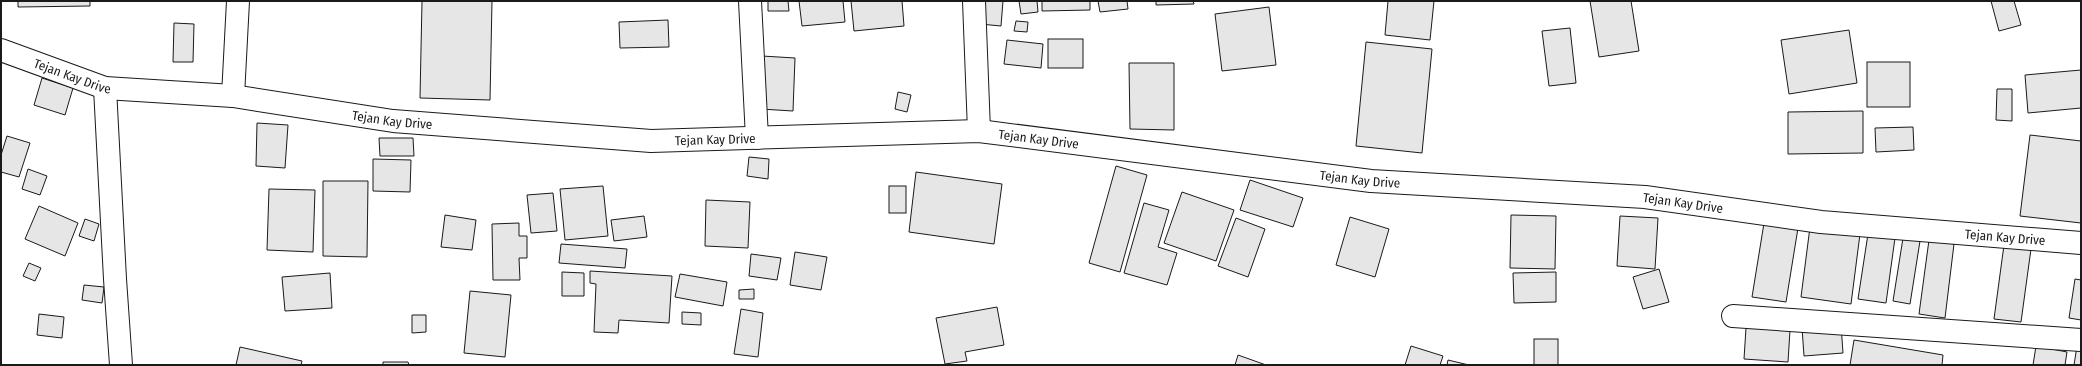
<svg xmlns="http://www.w3.org/2000/svg" width="2082" height="366" viewBox="0 0 2082 366" font-family="'Fira Sans Condensed',sans-serif">
<style>
.building{fill:#e6e6e6;stroke:#1a1a1a}
.lines{fill:none;stroke-linecap:round;stroke-linejoin:round}
.minor-casing{stroke:#1a1a1a;stroke-width:24}
.minor{stroke:#fff;stroke-width:22}
.labels{text-anchor:middle;stroke-width:3;stroke-linejoin:round;paint-order:stroke}
.street-label{font-size:13px;fill:#1a1a1a;stroke:#fff}
</style>
<rect width="100%" height="100%" fill="#fff"/>
<!-- building -->
<g class="building">
<path d="M18,1h72v5l-72,1z"/>
<path d="M422,1h70l-2,99 -70,-2z"/>
<path d="M768,1h20l1,10h-21z"/>
<path d="M799,1h44l2,21 -43,4z"/>
<path d="M851,1h51l2,25 -50,5z"/>
<path d="M982,1h21l-2,25 -21,-2z"/>
<path d="M1019,1h18l1,11 -17,2z"/>
<path d="M1042,1h48v9l-48,1z"/>
<path d="M1098,1h29l1,8 -28,3z"/>
<path d="M1156,1h37l1,3 -38,1z"/>
<path d="M1388,1h46l-4,39 -45,-5z"/>
<path d="M1590,1h41l8,50 -40,6z"/>
<path d="M1991,1h23l7,24 -22,6z"/>
<path d="M1269,7l7,58 -54,6 -7,-57z"/>
<path d="M668,20l1,27 -49,1 -1,-26z"/>
<path d="M1016,21l12,1 -1,10 -13,-1z"/>
<path d="M174,23l20,1 -1,38h-20z"/>
<path d="M1570,28l6,55 -27,3 -7,-55z"/>
<path d="M1849,30l8,53 -68,11 -8,-54z"/>
<rect x="1048" y="39" width="35" height="29"/>
<path d="M1007,40l36,4 -2,24 -37,-4z"/>
<path d="M1366,42l66,7 -10,104 -66,-7z"/>
<path d="M762,56l33,2 -2,53 -33,-2z"/>
<rect x="1867" y="62" width="43" height="45"/>
<path d="M1129,63h45v67l-44,-1z"/>
<path d="M2081,70v38l-53,5 -3,-38z"/>
<path d="M42,78l31,10 -8,27 -31,-10z"/>
<path d="M1997,89h15v32l-16,-1z"/>
<path d="M898,92l13,3 -4,17 -12,-3z"/>
<path d="M1863,111v42l-75,1v-42z"/>
<path d="M257,123l31,2 -3,43 -29,-2z"/>
<path d="M1913,127l1,23 -38,2 -1,-24z"/>
<path d="M2030,135l51,6v82l-61,-7z"/>
<path d="M7,136l23,7 -11,34 -18,-5v-17z"/>
<path d="M379,138h34l1,18h-34z"/>
<path d="M749,157l20,2 -1,20 -21,-3z"/>
<path d="M373,159l38,1 -1,32 -37,-1z"/>
<path d="M1116,166l31,9 -27,97 -31,-9z"/>
<path d="M28,169l19,7 -7,19 -18,-6z"/>
<path d="M916,172l86,12 -8,60 -85,-12z"/>
<path d="M1250,180l53,18 -10,29 -53,-17z"/>
<path d="M323,181h45l-1,76 -44,-1z"/>
<path d="M603,186l5,50 -43,4 -5,-51z"/>
<rect x="889" y="186" width="17" height="27"/>
<path d="M269,189l46,1 -2,62 -46,-2z"/>
<path d="M1182,192l52,18 -18,51 -52,-18z"/>
<path d="M553,193l4,38 -26,2 -4,-38z"/>
<path d="M706,200l44,2 -2,46 -43,-2z"/>
<path d="M1144,203l25,7 -11,37 19,6 -10,32 -43,-12z"/>
<path d="M39,206l39,17 -13,33 -40,-17z"/>
<path d="M445,215l31,5 -4,30 -31,-3z"/>
<path d="M1511,215l45,1 -1,53 -45,-1z"/>
<path d="M644,216l3,21 -33,4 -3,-21z"/>
<path d="M1620,216l38,2 -3,51 -38,-3z"/>
<path d="M1350,217l39,12 -14,48 -39,-12z"/>
<path d="M1236,218l29,11 -17,48 -30,-11z"/>
<path d="M85,219l14,5 -5,17 -15,-5z"/>
<path d="M519,223v13h8v22h-8l1,22h-27l-1,-56z"/>
<path d="M1764,223l34,5 -12,74 -34,-5z"/>
<path d="M1810,227l50,7 -9,70 -50,-7z"/>
<path d="M1868,234l27,4 -9,65 -28,-4z"/>
<path d="M1903,238l17,3 -10,63 -17,-3z"/>
<path d="M1929,240l25,4 -9,74 -26,-4z"/>
<path d="M561,244l66,5 -2,19 -66,-5z"/>
<path d="M2004,245l27,4 -10,73 -27,-3z"/>
<path d="M795,252l32,5 -6,33 -31,-5z"/>
<path d="M751,254l30,4 -4,22 -28,-4z"/>
<path d="M29,263l12,5 -6,13 -12,-5z"/>
<path d="M1659,269l10,33 -26,7 -10,-32z"/>
<path d="M590,271l82,5 -3,47 -50,-3 -1,13 -24,-1 2,-48 -6,-1z"/>
<path d="M562,272l22,1v23h-22z"/>
<path d="M1556,272v30l-42,1 -1,-30z"/>
<path d="M330,273l2,35 -47,3 -3,-34z"/>
<path d="M680,274l47,8 -4,24 -48,-9z"/>
<path d="M2075,279l6,1v40l-12,-2z"/>
<path d="M84,285l20,2 -2,16 -20,-3z"/>
<path d="M754,289v10h-15v-9z"/>
<path d="M470,291l41,4 -6,62 -41,-4z"/>
<path d="M997,307l7,38 -39,7 2,9 -22,3 -9,-46z"/>
<path d="M741,309l22,4 -5,44 -24,-3z"/>
<path d="M682,312l19,1v12l-19,-1z"/>
<path d="M39,314l25,3 -2,21 -25,-3z"/>
<path d="M412,315h14v17l-14,1z"/>
<path d="M1841,325l2,28 -39,3 -2,-28z"/>
<path d="M1746,328l44,2 -2,32 -44,-3z"/>
<rect x="1534" y="339" width="24" height="26"/>
<path d="M1854,340l89,15 -1,10h-92z"/>
<path d="M1411,346l32,10 -3,9h-35z"/>
<path d="M2036,346l31,6 -2,13h-32z"/>
<path d="M2077,346l4,1v18h-7z"/>
<path d="M240,347l62,14 -1,4h-65z"/>
<path d="M1238,355l28,10h-31z"/>
<path d="M1448,360l21,5h-22z"/>
<path d="M383,362h25l1,3h-26z"/>
</g>
<g class="lines">
<defs>
<g id="minor">
<path d="M750,1l7,137"/>
<path d="M974,1l5,130"/>
<path id="s1" d="M1,50l104,38 128,8 160,25 258,20 328,-10 392,50 274,16 176,25 260,21"/>
<path d="M105,88l10,191 6,86"/>
<path d="M233,96l5,-95"/>
<path d="M1733,316l348,24"/>
</g>
</defs>
<!-- minor casing -->
<use href="#minor" class="minor-casing"/>
<!-- minor -->
<use href="#minor" class="minor"/>
</g>
<g class="labels">
<!-- street labels -->
<g class="street-label">
<text dy="5" stroke="none"><textPath href="#s1" startOffset="76">Tejan Kay Drive</textPath></text>
<text dy="5" stroke="none"><textPath href="#s1" startOffset="400">Tejan Kay Drive</textPath></text>
<text dy="5" stroke="none"><textPath href="#s1" startOffset="724">Tejan Kay Drive</textPath></text>
<text dy="5" stroke="none"><textPath href="#s1" startOffset="1048">Tejan Kay Drive</textPath></text>
<text dy="5" stroke="none"><textPath href="#s1" startOffset="1372">Tejan Kay Drive</textPath></text>
<text dy="5" stroke="none"><textPath href="#s1" startOffset="1696">Tejan Kay Drive</textPath></text>
<text dy="5" stroke="none"><textPath href="#s1" startOffset="2020">Tejan Kay Drive</textPath></text>
</g>
</g>
<!-- border -->
<rect width="2082" height="366" fill="none" stroke="#1a1a1a" stroke-width="4"/>
</svg>
